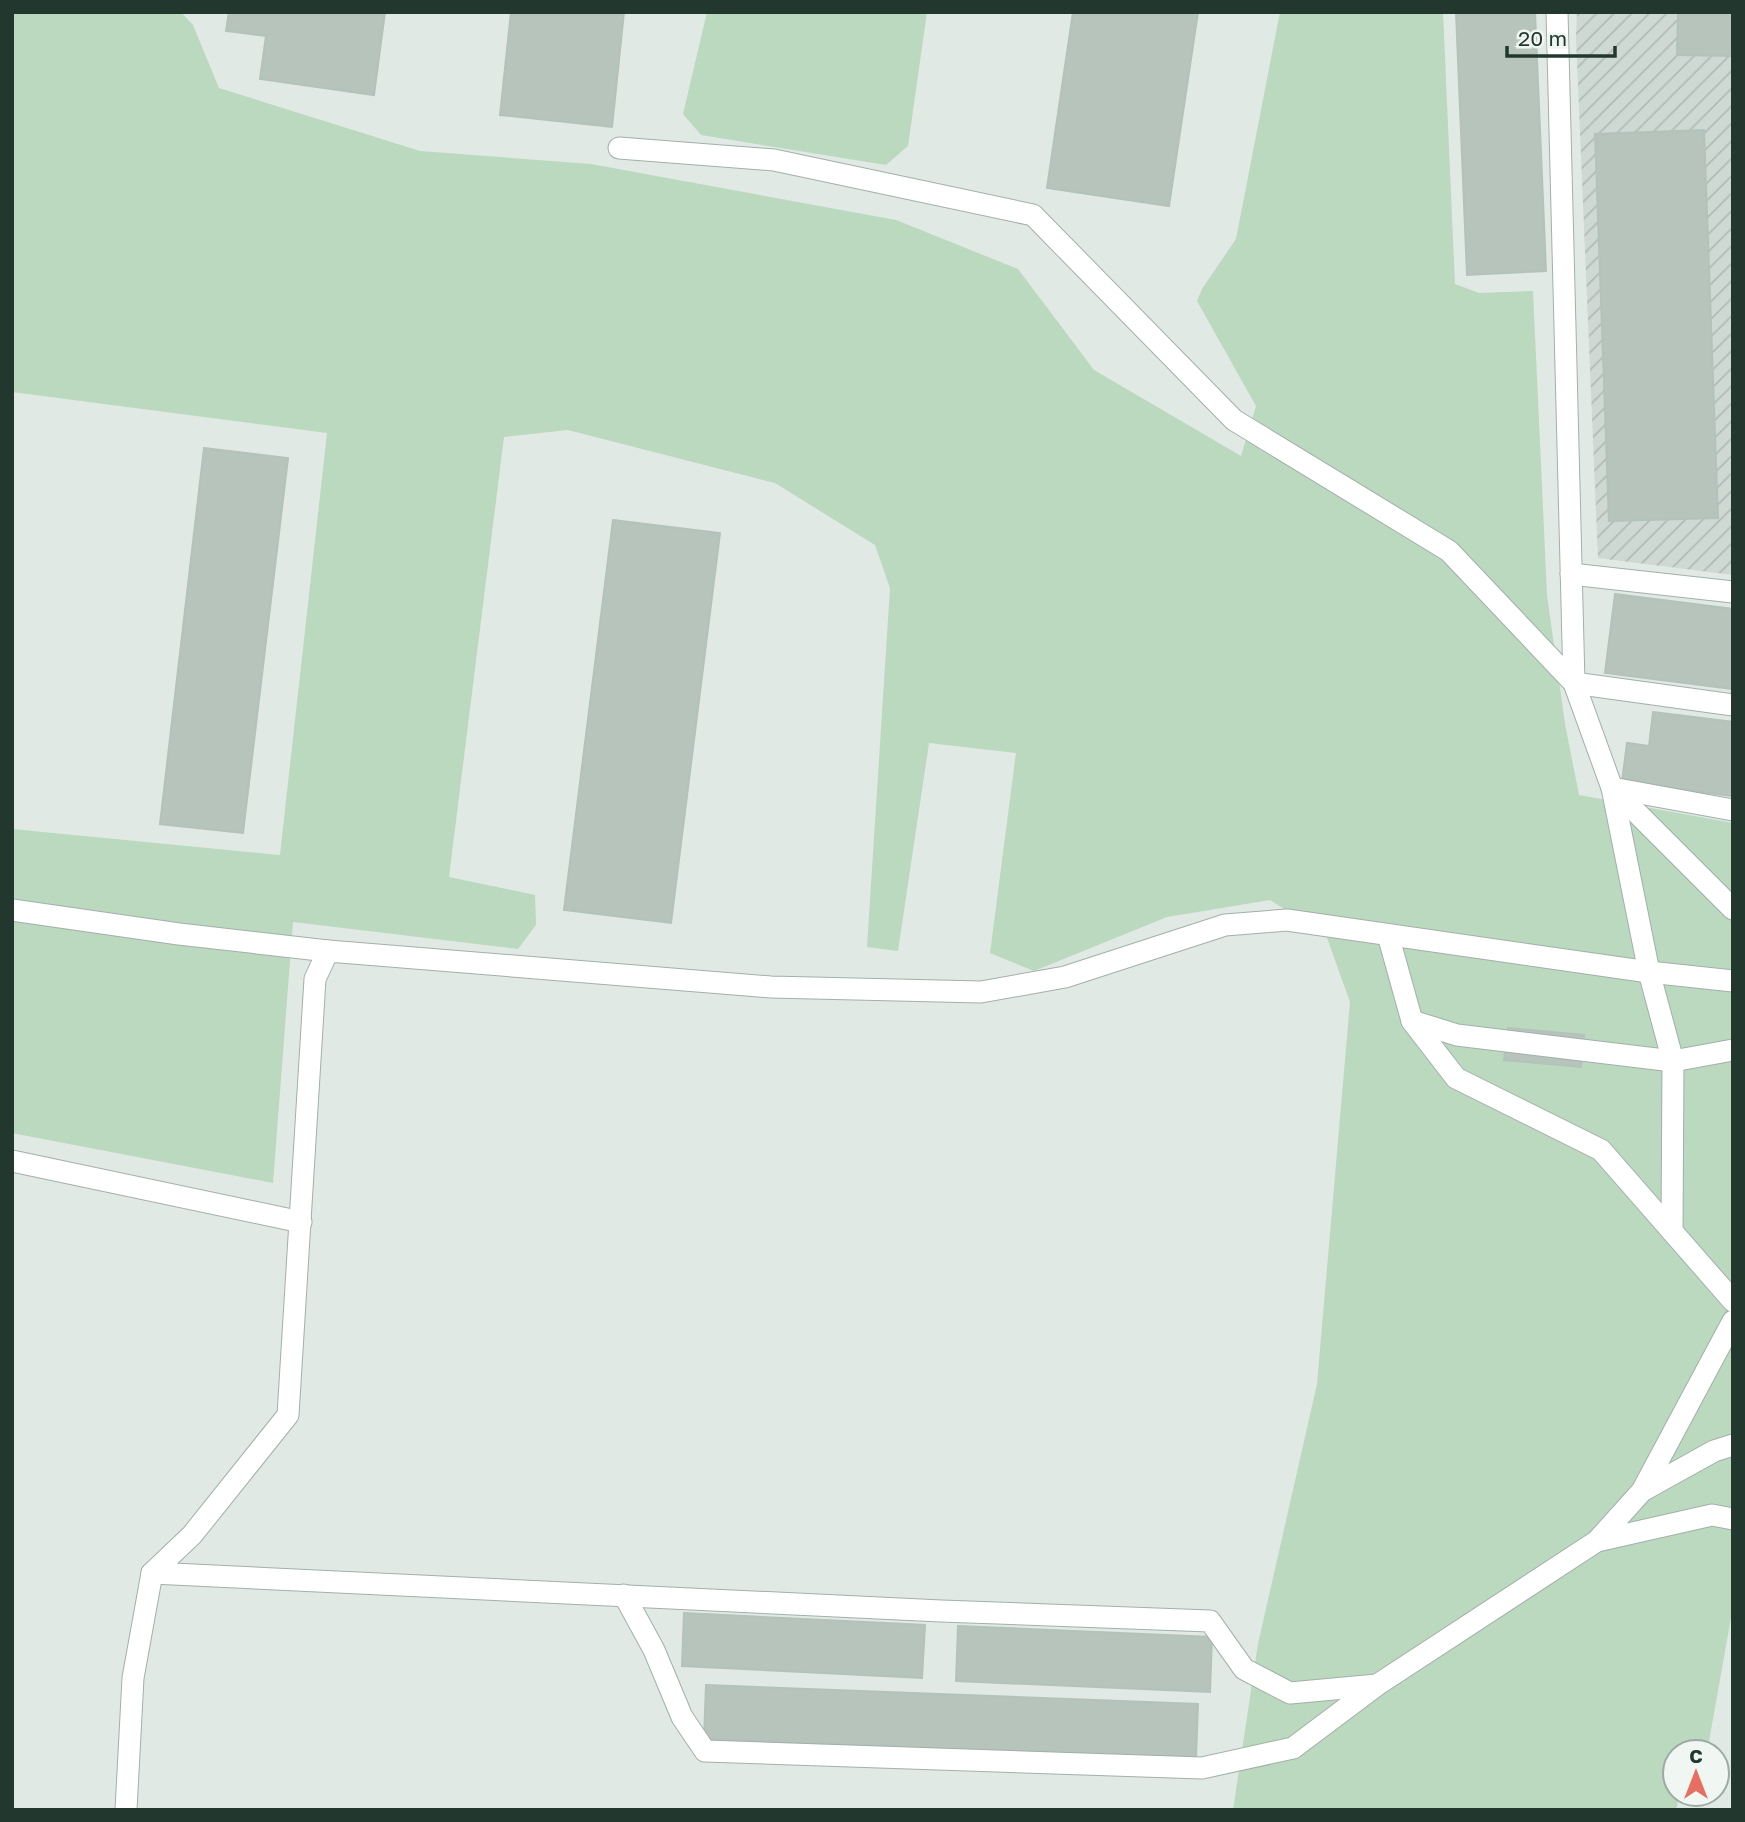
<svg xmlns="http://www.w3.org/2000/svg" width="1745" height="1822" viewBox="0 0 1745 1822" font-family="'Golos Text',sans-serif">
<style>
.industrial{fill:url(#industrial-furrows)}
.grass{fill:#bad9be}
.building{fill:#b6c4bc;stroke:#b3c2ba;stroke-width:2}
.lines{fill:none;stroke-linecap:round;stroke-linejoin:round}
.minor-casing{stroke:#a3b0aa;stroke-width:23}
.minor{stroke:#fff;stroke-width:21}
</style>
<defs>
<pattern id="industrial-furrows" width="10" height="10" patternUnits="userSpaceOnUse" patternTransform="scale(1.75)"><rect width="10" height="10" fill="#ced9d3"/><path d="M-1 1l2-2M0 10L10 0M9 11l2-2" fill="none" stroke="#b1bbb5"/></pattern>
</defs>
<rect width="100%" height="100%" fill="#e0e9e4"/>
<!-- industrial -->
<path class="industrial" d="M1577,12h156v563l-135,-17 -22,-521z"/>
<!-- grass -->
<g class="grass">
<path d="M12,12h169l12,13 26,63 201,63 171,13 305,56 122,49 76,101 147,86 15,-50 -59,-105 5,-12 34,-50 44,-227h163l12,272 24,9 54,-2 14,304 18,129 14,71 154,28v784l-26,145h-32v42h5l-4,16h-443l25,-166 59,-260 33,-382 -24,-67 -56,-35 -103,17 -133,54 -44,-18 26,-200 -87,-10 -31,208 -31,-4 23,-359 -15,-43 -100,-62 -207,-53 -64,7 -55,440 86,18 1,30 -18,24 -225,-27 -20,261 -261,-50v-304l268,26 47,-422 -315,-41z"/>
<path d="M707,12h220l-19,134 -22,19 -185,-30 -18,-21z"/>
</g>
<!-- building -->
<g class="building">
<path d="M229,12h156l-11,83 -114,-16 6,-43 -40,-5z"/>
<path d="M511,12h113l-12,115 -112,-12z"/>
<path d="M1073,12h125l-29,194 -122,-18z"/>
<path d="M1456,12h79l11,259 -79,4z"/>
<path d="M1678,12h55v44l-56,-1z"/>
<path d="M1704,130l14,388 -109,3 -14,-387z"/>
<path d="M204,448l84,10 -45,375 -83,-9z"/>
<path d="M613,520l107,13 -49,390 -107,-13z"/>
<path d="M1615,594l118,15v80l-128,-16z"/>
<path d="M1653,712l80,10v74l-111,-14 5,-39 22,3z"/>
<path d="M1508,1028l76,7 -3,32 -77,-7z"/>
<path d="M684,1613l241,12 -3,53 -240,-12z"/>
<path d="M958,1626l254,11 -2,55 -254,-11z"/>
<path d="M706,1685l492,19 -2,54 -492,-19z"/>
</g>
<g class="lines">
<defs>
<g id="minor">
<path d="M1557,12l17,671 159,22"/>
<path d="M619,148l155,12 259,55 201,205 215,131 125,132 38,105 121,121"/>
<path d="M1571,574l162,18"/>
<path d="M12,910l167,24 149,17"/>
<path d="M1388,935l24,86 44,57 145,72 132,151"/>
<path d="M1412,1021l45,14 216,26 60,-11"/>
<path d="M12,1161l289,61"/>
<path d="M1672,1231l1,-170 -24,-89 -37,-184 121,22"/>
<path d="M1642,1491l91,-170"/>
<path d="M1597,1541l115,-26 21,4"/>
<path d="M152,1573l789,38 269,10 34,48 46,24 87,-8 220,-144 45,-50 72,-40 19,-6"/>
<path d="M624,1595l30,55 28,67 23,34 497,17 91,-20 84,-63"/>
<path d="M126,1810l7,-132 19,-105 40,-38 96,-120 27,-436 13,-28 443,36 210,5 84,-15 160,-52 62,-5 362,52 84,9"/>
</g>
</defs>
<!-- minor casing -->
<use href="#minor" class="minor-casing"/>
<!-- minor -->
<use href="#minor" class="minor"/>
</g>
<!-- border -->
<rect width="1745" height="1822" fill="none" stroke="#22382f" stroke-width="28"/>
<!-- north arrow -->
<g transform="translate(1696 1773)"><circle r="33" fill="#f0f6f2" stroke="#9eaaa4" stroke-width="2"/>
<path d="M0-5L12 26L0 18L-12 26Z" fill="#e66f62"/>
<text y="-10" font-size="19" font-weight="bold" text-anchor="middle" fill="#22382f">С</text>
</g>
<!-- scale -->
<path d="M1507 46v10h108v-10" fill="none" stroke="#22382f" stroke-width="3.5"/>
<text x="1518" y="46" font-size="21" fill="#22382f" stroke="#f0f6f2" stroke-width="5" paint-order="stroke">20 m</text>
</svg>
